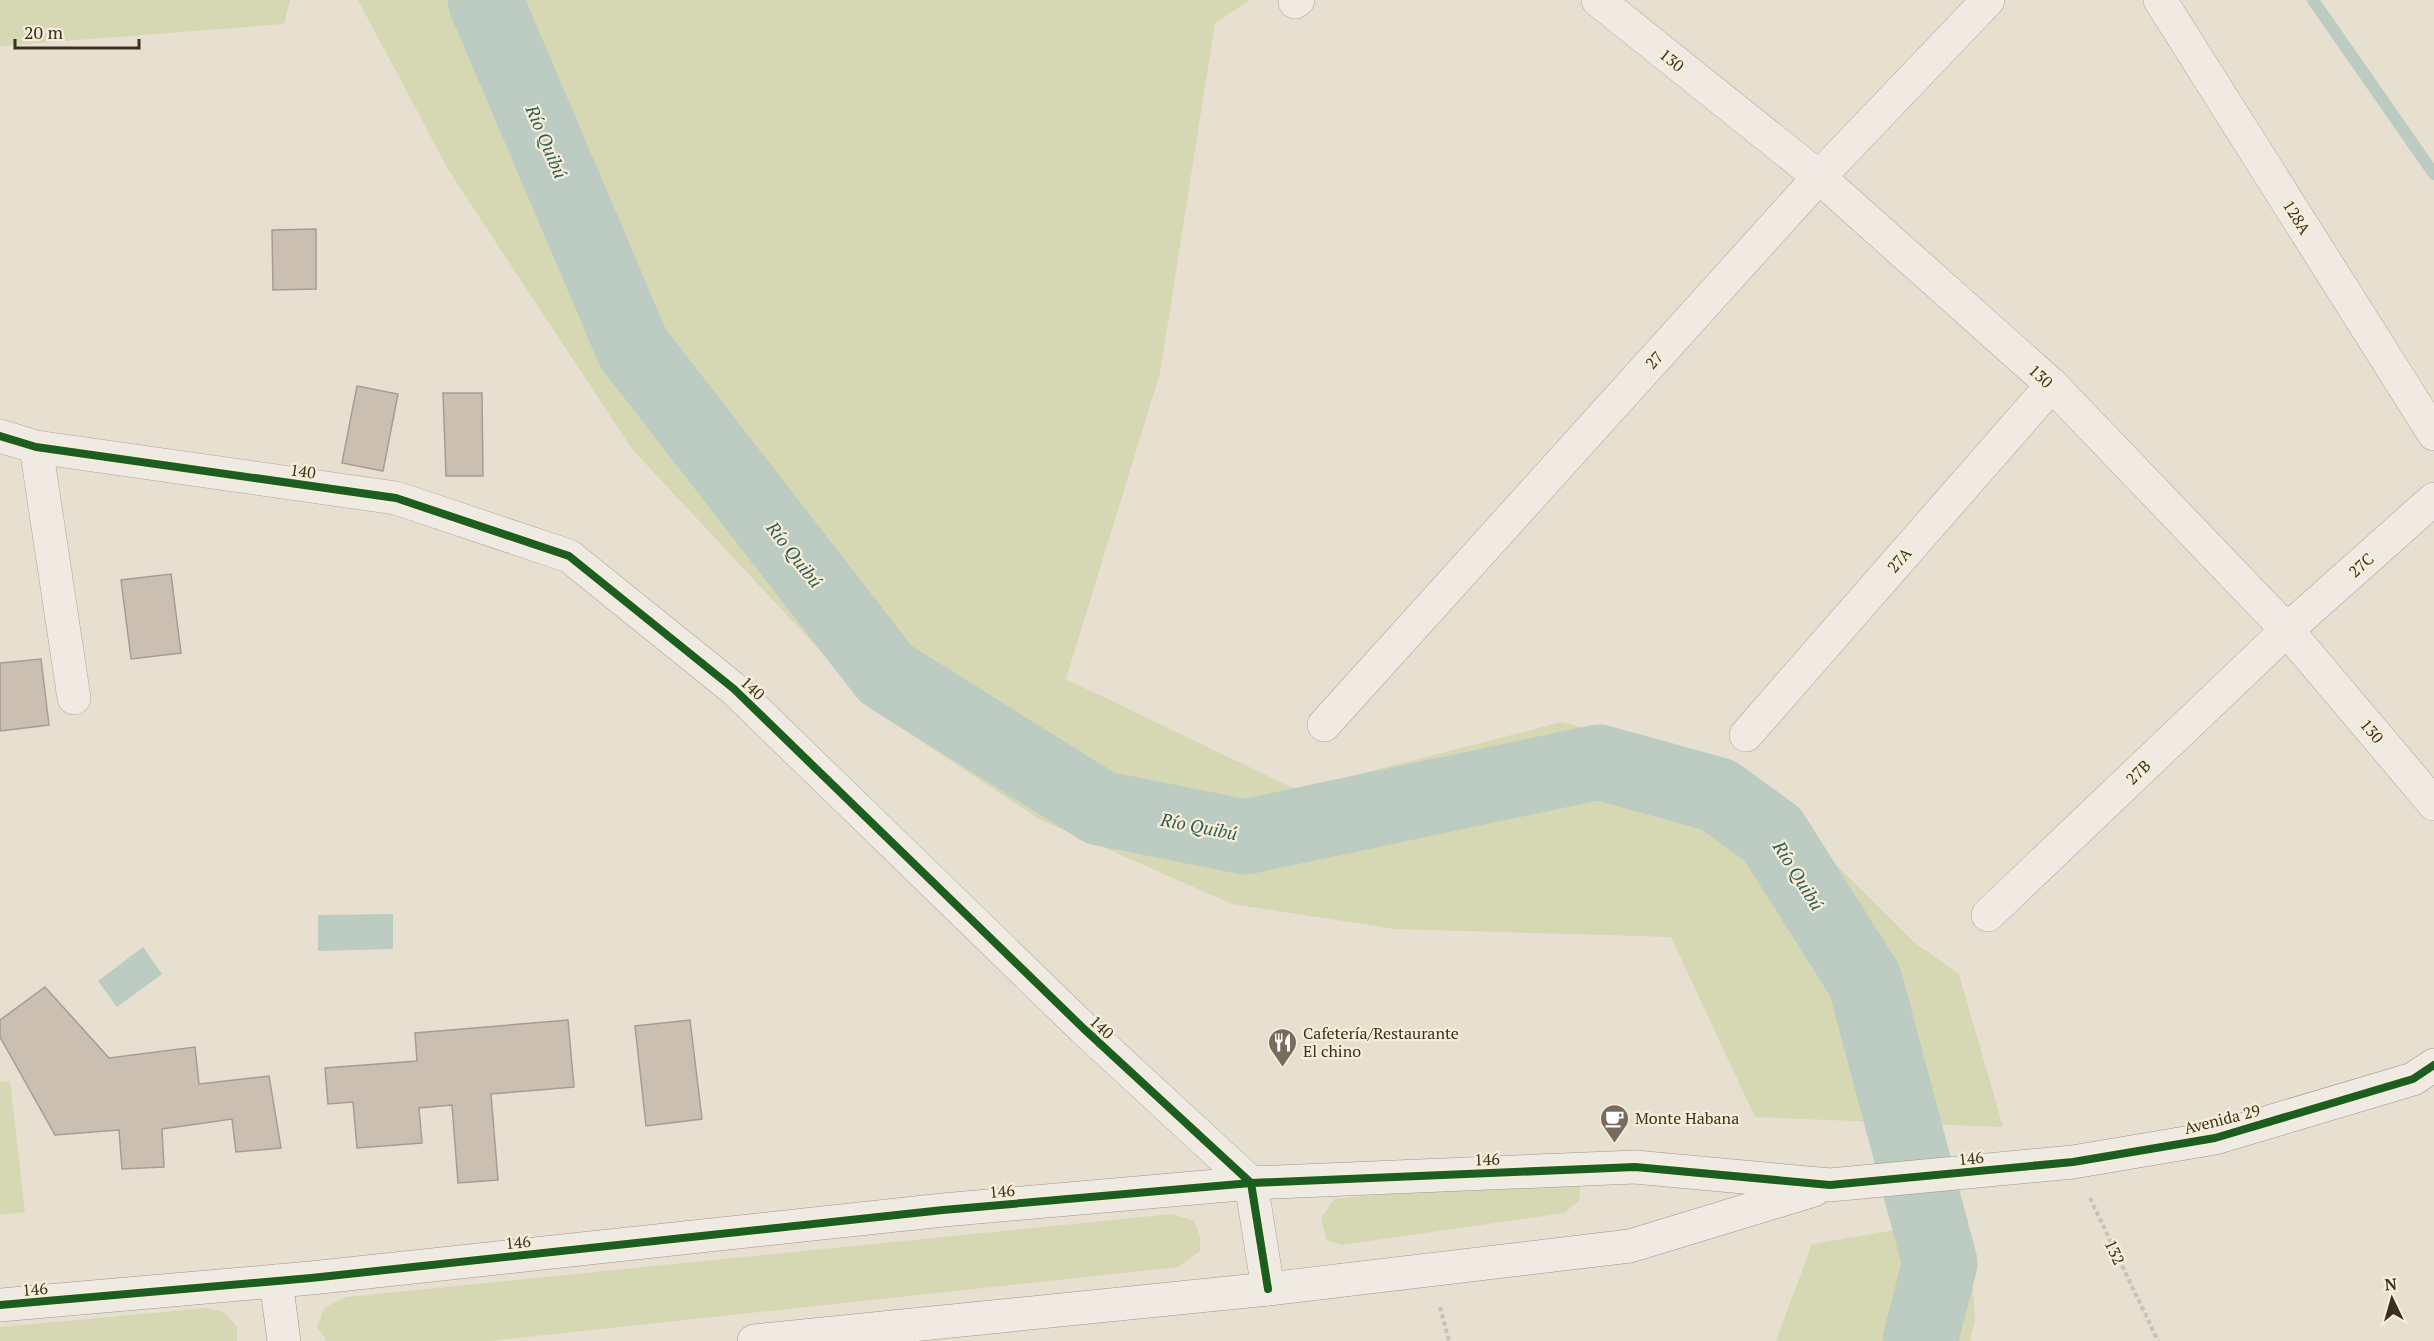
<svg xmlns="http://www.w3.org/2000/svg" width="2434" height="1341" viewBox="0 0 2434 1341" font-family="'PT Serif',serif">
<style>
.green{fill:#d6d7b3}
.water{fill:#bcccc2}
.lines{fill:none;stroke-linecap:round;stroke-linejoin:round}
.stream{stroke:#bcccc2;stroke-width:12}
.river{stroke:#bcccc2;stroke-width:75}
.building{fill:#cbbfb2;stroke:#a89c90;stroke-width:1.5}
.street-casing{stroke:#ada599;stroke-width:34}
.secondary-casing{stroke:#9c958a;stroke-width:34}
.path{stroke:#c8c2b9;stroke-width:4;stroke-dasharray:4.5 3;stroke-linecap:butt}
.street{stroke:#efebe3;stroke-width:33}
.secondary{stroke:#efebe3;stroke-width:33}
.cycleway-casing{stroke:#f7eed8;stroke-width:11}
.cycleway{stroke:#1b5e20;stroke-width:8}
.labels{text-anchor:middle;stroke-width:4.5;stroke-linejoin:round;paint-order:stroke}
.street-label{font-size:16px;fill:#3d2e20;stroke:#f7eed8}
.poi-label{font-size:16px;fill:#3d2e20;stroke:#f7eed8;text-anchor:start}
.water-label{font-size:18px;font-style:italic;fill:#2f5d5a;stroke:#f7eed8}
</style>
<rect width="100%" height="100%" fill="#e7e0d1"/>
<!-- green -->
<g class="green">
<path d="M0,0h290l-6,24 -284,22z"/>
<path d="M358,0h892l-35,23 -55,350 -94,306 231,111 265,-68 182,51 171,170 44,31 44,153 -248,-10 -84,-180 -276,-8 -163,-25 -193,-85 -161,-106 -246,-264 -183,-278z"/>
<path d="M10,1081l15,131 -25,3v-133z"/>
<path d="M1567,1177l13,8 -1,16 -15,12 -222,32 -16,-5 -5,-22 13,-19z"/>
<path d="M1172,1214l22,7 6,15v15l-22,16 -688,74h-163l-10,-14 8,-20 21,-10z"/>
<path d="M1968,1218l7,102 -5,21h-194l36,-97z"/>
<path d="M207,1308l17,4 13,15v14h-237v-14z"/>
</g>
<!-- water -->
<g class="water">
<path d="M393,914v35l-75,2v-36z"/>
<path d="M143,947l19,27 -45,33 -19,-26z"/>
</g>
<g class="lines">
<!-- stream -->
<path class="stream" d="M2313,0l121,174"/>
<!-- river -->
<path class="river" d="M485,0l148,348 253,326 214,134 145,29 354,-75 119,33 54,39 93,147 75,282 -20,78"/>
</g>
<!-- building -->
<g class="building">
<path d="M316,229v60l-43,1 -1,-60z"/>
<path d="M357,386l41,8 -15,77 -41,-8z"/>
<path d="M443,393h39l1,83h-37z"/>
<path d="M171,574l10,79 -50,6 -10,-79z"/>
<path d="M41,659l8,66 -49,6v-68z"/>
<path d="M45,987l64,71 86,-11 4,37 70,-8 12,72 -45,4 -4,-33 -70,10 2,38 -42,2 -3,-39 -64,5 -55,-98v-17z"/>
<path d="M568,1020l6,67 -83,7 7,86 -40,3 -6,-78 -33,3 3,35 -65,5 -4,-46 -25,2 -3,-36 92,-7 -2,-28z"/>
<path d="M690,1020l12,99 -56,7 -11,-100z"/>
</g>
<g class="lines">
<defs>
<g id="street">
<path d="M1598,0l221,177 233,208 235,245 147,174"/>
<path d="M2160,0l274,434"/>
<path d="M1295,2l3,-2"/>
<path d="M0,436l36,11 360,51 173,58 165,133 349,339 168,155 17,106"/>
<path d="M36,447l38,251"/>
<path d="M1324,725l495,-548 169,-177"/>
<path d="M1746,735l306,-350"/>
<path d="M1988,915l299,-285 147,-131"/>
</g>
<g id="secondary">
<path d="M276,1281l8,60"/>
<path d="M0,1305l311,-27 632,-68 308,-27 384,-16 195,18 243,-23 142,-24 198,-59 21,-14"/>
<path d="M754,1341l514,-52 362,-43 184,-56"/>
</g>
</defs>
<!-- street casing -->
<use href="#street" class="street-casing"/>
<!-- secondary casing -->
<use href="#secondary" class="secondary-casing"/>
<!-- path -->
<g class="path">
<path d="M2090,1198l68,143"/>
<path d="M1440,1307l9,34"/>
</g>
<!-- street -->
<use href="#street" class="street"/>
<!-- secondary -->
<use href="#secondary" class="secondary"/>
<defs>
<g id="cycleway">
<path d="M0,436l36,11 360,51 173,58 165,133 349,339 168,155 17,106"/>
<path d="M0,1305l311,-27 632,-68 308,-27 384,-16 195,18 243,-23 142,-24 198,-59 21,-14"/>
</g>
</defs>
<!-- cycleway casing -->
<use href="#cycleway" class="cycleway-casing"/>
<!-- cycleway -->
<use href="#cycleway" class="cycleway"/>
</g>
<!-- icons -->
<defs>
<symbol id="restaurant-pin" viewBox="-11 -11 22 30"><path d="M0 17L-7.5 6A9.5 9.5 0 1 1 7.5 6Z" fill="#786c5e" stroke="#f7eed8"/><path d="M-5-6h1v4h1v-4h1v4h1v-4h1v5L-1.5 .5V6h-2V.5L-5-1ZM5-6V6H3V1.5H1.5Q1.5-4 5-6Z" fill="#fff"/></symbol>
<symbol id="cafe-pin" viewBox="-11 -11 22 30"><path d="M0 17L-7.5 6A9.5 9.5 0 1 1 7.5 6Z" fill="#786c5e" stroke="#f7eed8"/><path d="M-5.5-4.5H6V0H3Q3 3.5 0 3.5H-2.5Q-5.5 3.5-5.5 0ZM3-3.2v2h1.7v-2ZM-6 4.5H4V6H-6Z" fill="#fff"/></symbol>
</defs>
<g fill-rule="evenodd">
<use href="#restaurant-pin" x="1266" y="1026" width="33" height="45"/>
<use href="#cafe-pin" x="1598" y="1102" width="33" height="45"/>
</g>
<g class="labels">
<!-- street labels -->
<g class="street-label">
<text transform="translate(1672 60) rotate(39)" y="6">130</text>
<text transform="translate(2297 217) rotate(58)" y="6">128A</text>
<text transform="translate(1654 360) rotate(-48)" y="6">27</text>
<text transform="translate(2041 376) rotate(43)" y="6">130</text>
<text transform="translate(303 471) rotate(8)" y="6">140</text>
<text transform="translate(1899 560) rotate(-49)" y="6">27A</text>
<text transform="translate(2361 565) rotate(-42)" y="6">27C</text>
<text transform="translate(753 688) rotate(43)" y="6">140</text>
<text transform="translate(2372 731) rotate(50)" y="6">130</text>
<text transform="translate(2138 772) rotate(-44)" y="6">27B</text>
<text transform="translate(1102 1027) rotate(43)" y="6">140</text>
<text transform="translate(2222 1119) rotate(-14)" y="6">Avenida 29</text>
<text transform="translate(1971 1158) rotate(-6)" y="6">146</text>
<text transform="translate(1487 1159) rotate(-2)" y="6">146</text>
<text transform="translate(1002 1191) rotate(-5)" y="6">146</text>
<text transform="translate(518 1242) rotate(-6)" y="6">146</text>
<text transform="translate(2115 1252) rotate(65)" y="6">132</text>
<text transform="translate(35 1289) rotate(-5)" y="6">146</text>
</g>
<!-- poi labels -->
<g class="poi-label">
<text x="1303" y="1039">Cafetería/Restaurante<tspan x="1303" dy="18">El chino</tspan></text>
<text x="1635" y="1124">Monte Habana</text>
</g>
<!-- water labels -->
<g class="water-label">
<text transform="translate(546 142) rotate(67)" y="6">Río Quibú</text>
<text transform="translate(794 555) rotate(52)" y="6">Río Quibú</text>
<text transform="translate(1199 827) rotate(11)" y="6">Río Quibú</text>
<text transform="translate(1798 876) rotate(58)" y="6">Río Quibú</text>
</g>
</g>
<!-- north arrow -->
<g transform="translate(2392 1299) rotate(355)" stroke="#f7eed8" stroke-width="4.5" paint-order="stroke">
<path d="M0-4.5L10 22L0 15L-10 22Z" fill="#3d2e20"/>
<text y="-9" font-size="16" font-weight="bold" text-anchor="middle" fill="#3d2e20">N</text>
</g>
<!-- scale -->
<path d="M15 39v9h124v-9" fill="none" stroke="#3d2e20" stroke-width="3"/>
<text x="24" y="39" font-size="18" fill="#3d2e20" stroke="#f7eed8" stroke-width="4.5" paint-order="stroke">20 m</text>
</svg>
